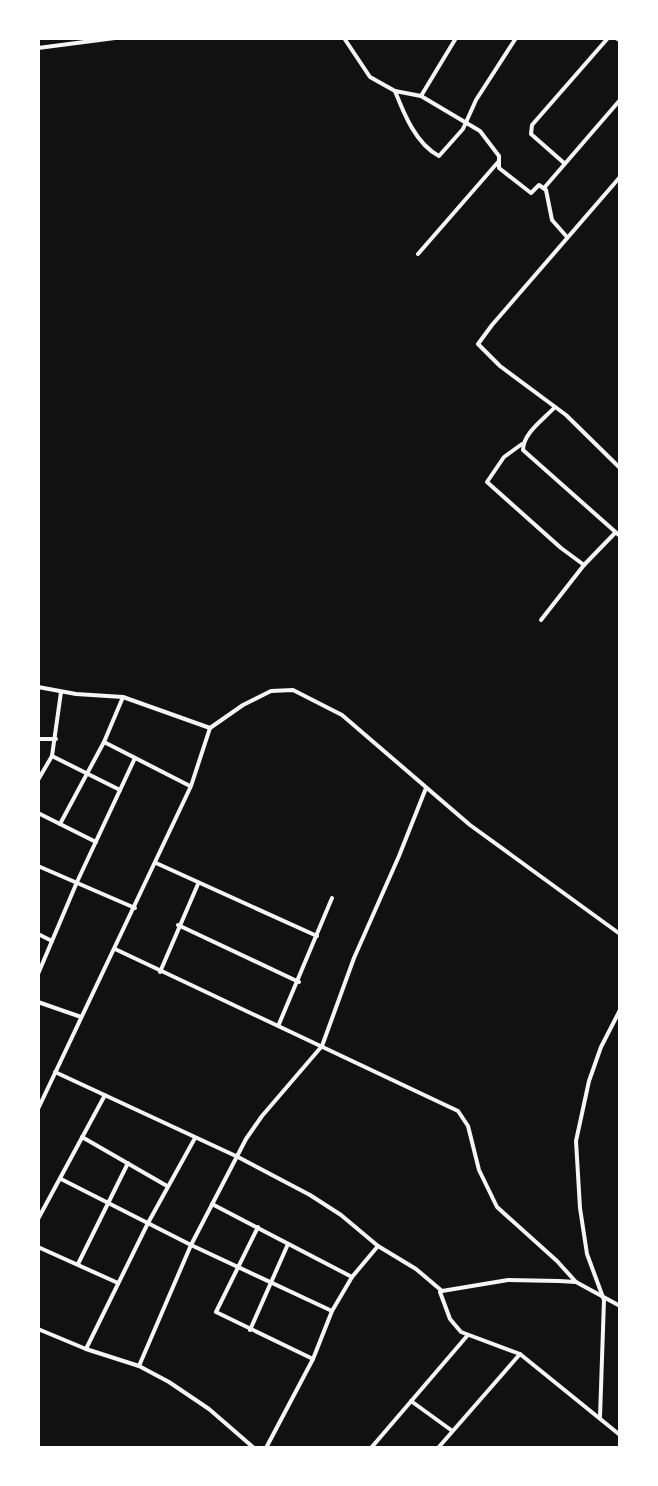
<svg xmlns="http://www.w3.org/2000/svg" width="658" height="1486" viewBox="0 0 658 1486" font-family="Barlow,sans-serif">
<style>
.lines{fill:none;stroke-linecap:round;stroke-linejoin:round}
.minor{stroke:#f5f5f5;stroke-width:4}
.primary{stroke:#f5f5f5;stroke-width:6}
</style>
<rect width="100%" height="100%" fill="#111"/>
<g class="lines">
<!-- minor -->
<g class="minor">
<path d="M344,38l26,39 25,14 26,5 59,35 19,25v12l32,25 8,-8 7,5 6,30 15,17"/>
<path d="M38,48l77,-10"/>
<path d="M395,91c9,23 21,53 44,65l24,-27 13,-29 40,-62"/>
<path d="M421,96l35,-58"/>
<path d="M564,163l-33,-29 1,-9 76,-87"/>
<path d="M620,177l-128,148 -14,19 22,22 66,49 54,53"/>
<path d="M544,188l76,-88"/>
<path d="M418,254l81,-93"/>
<path d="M555,407c-11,12 -32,26 -32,43l97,86"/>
<path d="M522,444l-18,13 -17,25 74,66 23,17"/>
<path d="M541,620l43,-55 31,-32"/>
<path d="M38,687l38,7 47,3 87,31"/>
<path d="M38,739h18"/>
<path d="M104,742l86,44"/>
<path d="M52,756l68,34"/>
<path d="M38,780l14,-24 9,-64"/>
<path d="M38,813l58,29"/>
<path d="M60,824l44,-82 19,-45"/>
<path d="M156,863l161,73"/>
<path d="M38,866l97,42"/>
<path d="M178,925l121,57"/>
<path d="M38,934l14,7"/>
<path d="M115,949l343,162 10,15 11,44 18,37 60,54 19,21"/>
<path d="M160,972l38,-88"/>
<path d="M38,974l39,-92 58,-124"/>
<path d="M38,1002l43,15"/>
<path d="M279,1024l53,-126"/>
<path d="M55,1072l183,85 72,38 31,20 37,31 38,23 26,22 66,-11 51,1 17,1 44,24"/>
<path d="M38,1109l153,-323 19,-58 33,-23 28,-14 22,-1 49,25 128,110 150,109"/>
<path d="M82,1137l85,49"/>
<path d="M61,1179l130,66 141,66"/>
<path d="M212,1204l140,73"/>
<path d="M38,1219l67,-124"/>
<path d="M258,1227l-42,85 97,47"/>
<path d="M38,1247l80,36"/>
<path d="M78,1264l50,-101"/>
<path d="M440,1292l10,27 11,13 59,22 100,81"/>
<path d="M38,1329l48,20 53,17 30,16 40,27 45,39"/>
<path d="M250,1330l38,-86"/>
<path d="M86,1349l62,-126 47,-85"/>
<path d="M139,1366l52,-121 55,-106 16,-23 60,-70 32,-88 45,-102 27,-68"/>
<path d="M411,1401l40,29"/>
<path d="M600,1417l4,-117 -17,-46 -7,-46 -4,-67 13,-60 12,-34 19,-37"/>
<path d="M266,1448l47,-89 19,-48 20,-34 26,-31"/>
<path d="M371,1448l96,-112"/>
<path d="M438,1448l82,-94"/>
</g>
<!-- primary -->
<path class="primary" d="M618,38l2,1"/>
</g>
<!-- border -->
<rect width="658" height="1486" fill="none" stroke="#ffffff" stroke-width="80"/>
</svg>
